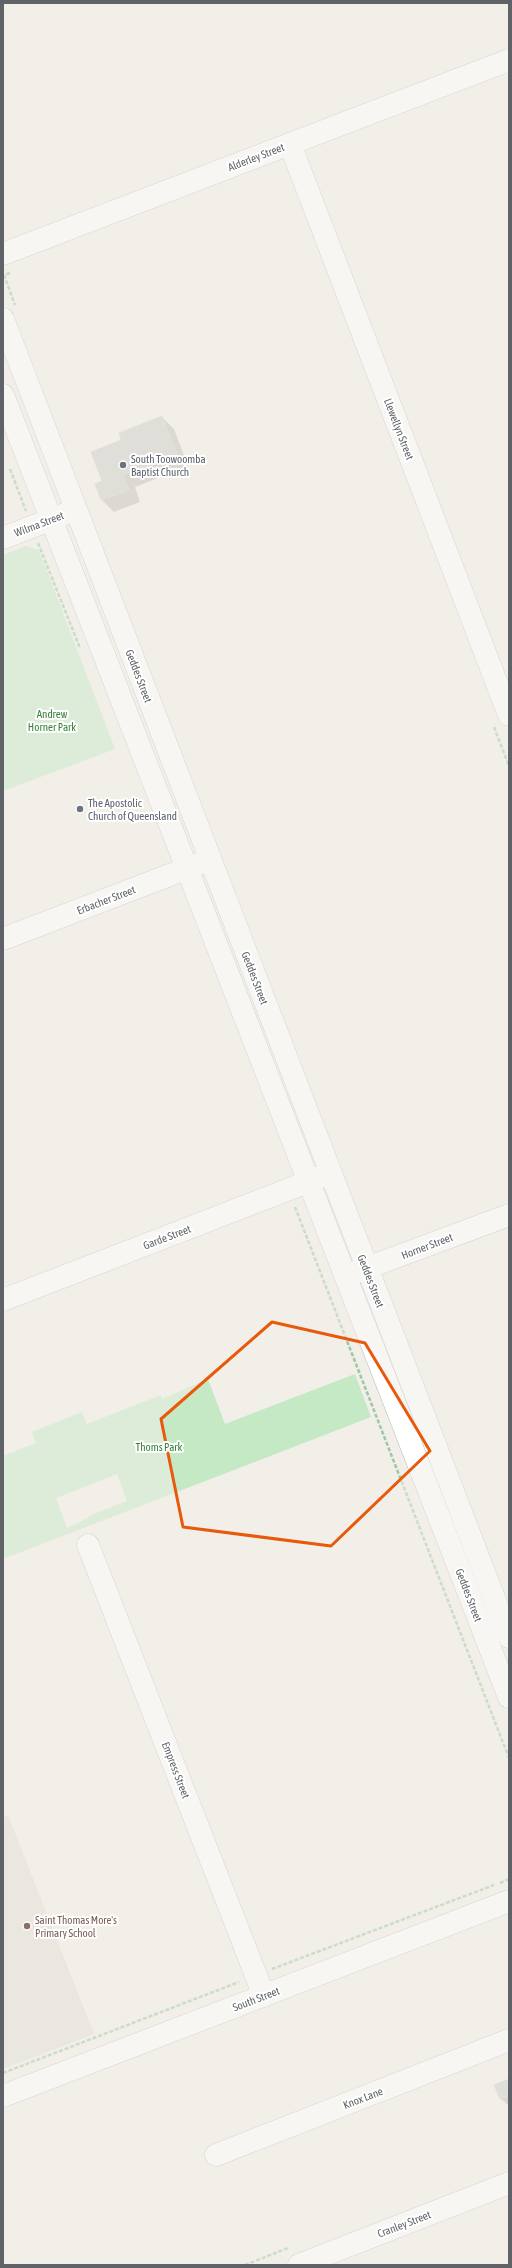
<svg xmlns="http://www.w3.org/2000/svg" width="512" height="2268" viewBox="0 0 512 2268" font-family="'Asap Condensed',sans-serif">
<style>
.education{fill:#e1ded6}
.green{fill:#c5e8c5;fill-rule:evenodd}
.shadow{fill:#0003}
.building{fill:#cccac5;stroke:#d6d1c6}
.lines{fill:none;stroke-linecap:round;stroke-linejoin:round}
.minor-casing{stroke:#b5b8bc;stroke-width:23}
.path{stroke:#9cc7a9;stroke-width:2.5;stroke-dasharray:4 2;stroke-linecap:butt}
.minor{stroke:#fff;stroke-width:22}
.marked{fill:none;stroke:#e8590c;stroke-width:3;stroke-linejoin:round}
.worship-dot{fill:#6b7280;stroke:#fff;stroke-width:1.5}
.education-dot{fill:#8d6e63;stroke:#fff;stroke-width:1.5}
.labels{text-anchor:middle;stroke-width:4;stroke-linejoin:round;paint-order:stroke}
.street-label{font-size:11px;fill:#5f6368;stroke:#fff}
.worship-label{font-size:11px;fill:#5b616d;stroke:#fff;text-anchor:start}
.park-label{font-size:11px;fill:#348238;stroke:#fff}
.education-label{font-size:11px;fill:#785e54;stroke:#fff;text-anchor:start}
</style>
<rect width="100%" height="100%" fill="#f1efe8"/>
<!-- education -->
<path class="education" d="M8,1815l86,219 -91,35v-252z"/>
<!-- green -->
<g class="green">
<path d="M26,546l13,4 76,199 -112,42v-236z"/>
<path d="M355,1374l16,43 -368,142v-103l33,-13 -4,-11 50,-20 5,12 74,-29 1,4 46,-20 17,45zM117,1474l10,27 -33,13 -12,7 -15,7 -11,-30z"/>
</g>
<!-- shadow -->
<g class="shadow">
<path d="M162,417l12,12 14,37 -53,21 5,15 -26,10 -12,-12 -6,-15 7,-3 19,-41z"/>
<path d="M509,2080v26l-8,-7 -5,-14z"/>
</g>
<!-- building -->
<g class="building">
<path d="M162,416l15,38 -54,21 6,15 -28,10 -6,-16 7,-3 -11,-29 30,-12 -2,-7z"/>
<path d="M509,2079v20l-1,-3 -8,3 -6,-14z"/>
</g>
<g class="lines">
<defs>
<g id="minor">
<path d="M290,144l219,571"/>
<path d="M3,254l506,-194"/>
<path d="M3,319l506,1318"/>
<path d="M3,395l506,1302"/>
<path d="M3,538l62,-24"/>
<path d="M3,939l198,-76"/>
<path d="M353,1273l156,-58"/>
<path d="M3,1300l320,-124"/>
<path d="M88,1545l176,451"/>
<path d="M3,2096l506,-195"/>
<path d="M216,2155l293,-115"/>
<path d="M299,2265l210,-82"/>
</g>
</defs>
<!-- minor casing -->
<use href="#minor" class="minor-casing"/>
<!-- path -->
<g class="path">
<path d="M10,273l-6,2 11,30"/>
<path d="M10,469l16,42"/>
<path d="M38,543l42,105"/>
<path d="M494,727l15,39"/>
<path d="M295,1207l214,551"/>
<path d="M500,1883l9,-4"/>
<path d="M272,1969l222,-84"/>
<path d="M3,2073l236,-91"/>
<path d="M245,2265l43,-17"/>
</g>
<!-- minor -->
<use href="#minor" class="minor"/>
</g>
<!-- marked area -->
<path d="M0 0H512V2268H0ZM272,1322l93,21 65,108 -99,95 -148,-19 -22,-108z" fill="#f1efe8" fill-opacity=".55" fill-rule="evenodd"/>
<path class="marked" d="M272,1322l93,21 65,108 -99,95 -148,-19 -22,-108z"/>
<!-- markers -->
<g class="worship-dot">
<circle cx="123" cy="465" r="4"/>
<circle cx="80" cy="809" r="4"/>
</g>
<circle class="education-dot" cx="27" cy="1926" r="4"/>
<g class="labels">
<!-- street labels -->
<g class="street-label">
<text transform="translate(256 157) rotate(-21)" y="4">Alderley Street</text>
<text transform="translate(399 429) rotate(69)" y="4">Llewellyn Street</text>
<text transform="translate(39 524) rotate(-21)" y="4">Wilma Street</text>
<text transform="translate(139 676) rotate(69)" y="4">Geddes Street</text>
<text transform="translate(106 900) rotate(-21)" y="4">Erbacher Street</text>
<text transform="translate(255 978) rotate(69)" y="4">Geddes Street</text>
<text transform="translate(167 1237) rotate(-21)" y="4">Garde Street</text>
<text transform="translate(427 1246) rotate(-21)" y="4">Horner Street</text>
<text transform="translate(371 1281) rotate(69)" y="4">Geddes Street</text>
<text transform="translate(469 1595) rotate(69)" y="4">Geddes Street</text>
<text transform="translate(176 1770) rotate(69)" y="4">Empress Street</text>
<text transform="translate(256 1999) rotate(-21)" y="4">South Street</text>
<text transform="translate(363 2098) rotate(-21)" y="4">Knox Lane</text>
<text transform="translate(404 2224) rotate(-21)" y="4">Cranley Street</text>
</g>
<!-- worship labels -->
<g class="worship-label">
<text x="131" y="463">South Toowoomba<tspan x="131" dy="13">Baptist Church</tspan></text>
<text x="88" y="807">The Apostolic<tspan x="88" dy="13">Church of Queensland</tspan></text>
</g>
<!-- park labels -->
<g class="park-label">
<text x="52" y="718">Andrew<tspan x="52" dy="13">Horner Park</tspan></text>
<text x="159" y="1451">Thoms Park</text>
</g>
<!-- education labels -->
<g class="education-label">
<text x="35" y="1924">Saint Thomas More's<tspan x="35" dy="13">Primary School</tspan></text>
</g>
</g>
<!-- border -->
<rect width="512" height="2268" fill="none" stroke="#5f6368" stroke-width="8"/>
</svg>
